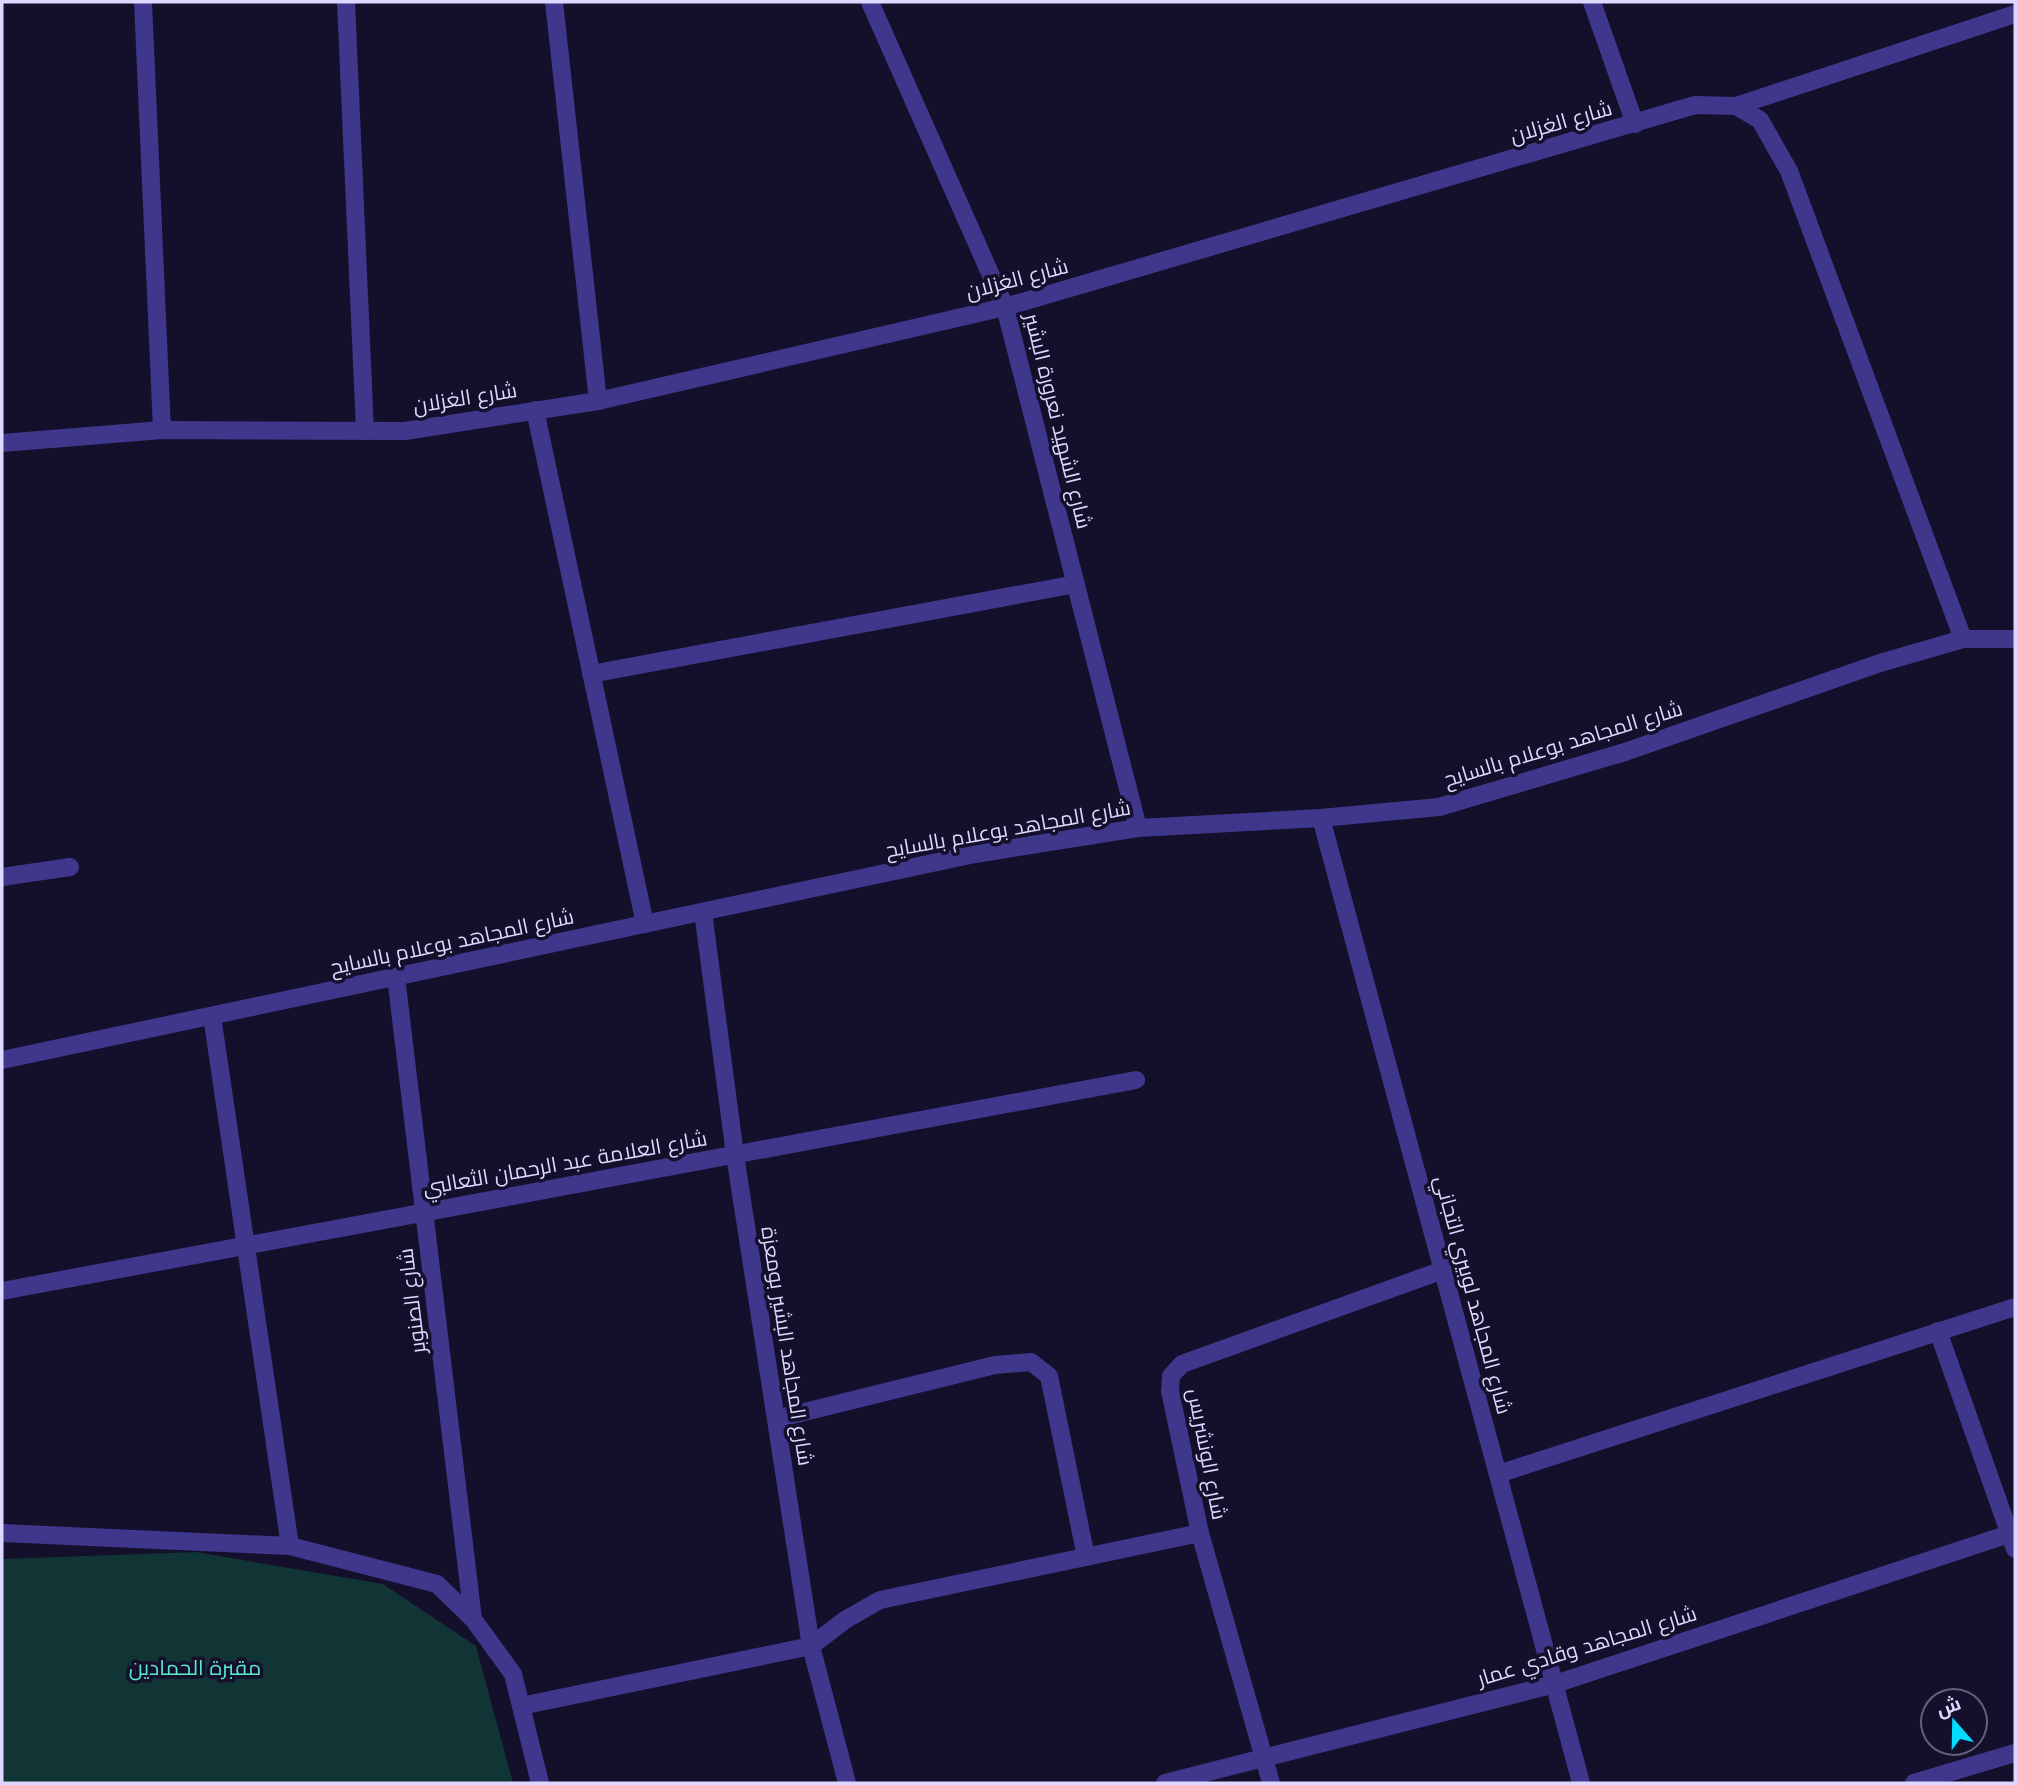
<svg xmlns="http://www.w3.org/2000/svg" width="2017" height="1785" viewBox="0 0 2017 1785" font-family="Arial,Cairo,sans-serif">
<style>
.green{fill:#113434}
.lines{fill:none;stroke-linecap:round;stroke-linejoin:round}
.street{stroke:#3e378c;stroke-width:18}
.labels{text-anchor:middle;stroke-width:7;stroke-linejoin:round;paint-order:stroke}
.street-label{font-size:21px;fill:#ded7ff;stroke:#140f2a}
.park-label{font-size:21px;fill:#5be8cb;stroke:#140f2a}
</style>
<rect width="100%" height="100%" fill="#140f2a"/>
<!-- green -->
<path class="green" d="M196,1552l187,32 93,62 37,137h-511v-224z"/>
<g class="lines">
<!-- street -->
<g class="street">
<path d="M143,2l19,428"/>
<path d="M346,2l19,429"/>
<path d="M554,2l44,399"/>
<path d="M870,2l135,305 133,521"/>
<path d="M1592,2l43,122"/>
<path d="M1736,106l24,14 29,51 174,468"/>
<path d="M535,410l110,514"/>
<path d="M2,443l160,-13 243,1 193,-30 407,-94 690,-202 41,1 279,-92"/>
<path d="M591,674l485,-90"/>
<path d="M1321,818l260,965"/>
<path d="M2,877l68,-10"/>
<path d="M703,912l32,243 76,491 36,137"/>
<path d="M396,977l77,642"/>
<path d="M212,1016l78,530"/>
<path d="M2,1060l973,-206 163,-26 183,-10 118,-11 186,-55 255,-89 83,-24h52"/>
<path d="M2,1291l1134,-211"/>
<path d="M1938,1331l77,218"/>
<path d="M776,1419l219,-54 36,-3 18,14 37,181"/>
<path d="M1498,1474l517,-167"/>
<path d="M2,1533l288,13 147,38 36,35 40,55 27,109"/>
<path d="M521,1706l290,-60 34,-26 35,-20 320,-67"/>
<path d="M1165,1783l390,-99 460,-152"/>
<path d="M1271,1783l-71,-250 -30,-142 1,-15 11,-12 261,-94"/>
<path d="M1914,1783l101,-30"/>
</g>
</g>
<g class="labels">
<!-- street labels -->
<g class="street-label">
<text transform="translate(1561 122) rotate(-16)" y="7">شارع الغزلان</text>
<text transform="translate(1017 279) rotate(-15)" y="7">شارع الغزلان</text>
<text transform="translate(465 398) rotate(-9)" y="7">شارع الغزلان</text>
<text transform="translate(1058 421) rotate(76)" y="7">شارع الشهيد نعرورة البشير</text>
<text transform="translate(1563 744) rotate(-17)" y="7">شارع المجاهد بوعلام بالسايح</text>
<text transform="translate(1008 829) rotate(-10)" y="7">شارع المجاهد بوعلام بالسايح</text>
<text transform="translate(452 942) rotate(-12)" y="7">شارع المجاهد بوعلام بالسايح</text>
<text transform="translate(565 1163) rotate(-10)" y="7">شارع العلامة عبد الرحمان الثعالبي</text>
<text transform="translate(1473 1295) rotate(75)" y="7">شارع المجاهد لوبيري التجاني</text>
<text transform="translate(412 1301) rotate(-97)" y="7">شارع الصنوبر</text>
<text transform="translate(787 1346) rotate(81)" y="7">شارع المجاهد البشير بومعزة</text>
<text transform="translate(1207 1454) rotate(79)" y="7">شارع الونشريس</text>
<text transform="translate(1587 1646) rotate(-17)" y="7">شارع المجاهد وقادي عمار</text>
</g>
<!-- park labels -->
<g class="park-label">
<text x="195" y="1675">مقبرة الحمادين</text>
</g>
</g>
<!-- border -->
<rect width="2017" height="1785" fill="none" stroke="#ded7ff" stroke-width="7"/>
<!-- north arrow -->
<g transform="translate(1954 1722) rotate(340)"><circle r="33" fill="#140f2a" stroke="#655f7f" stroke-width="2"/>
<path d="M0-5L12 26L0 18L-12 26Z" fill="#03daff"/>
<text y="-10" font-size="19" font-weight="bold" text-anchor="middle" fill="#ded7ff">ش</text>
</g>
</svg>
